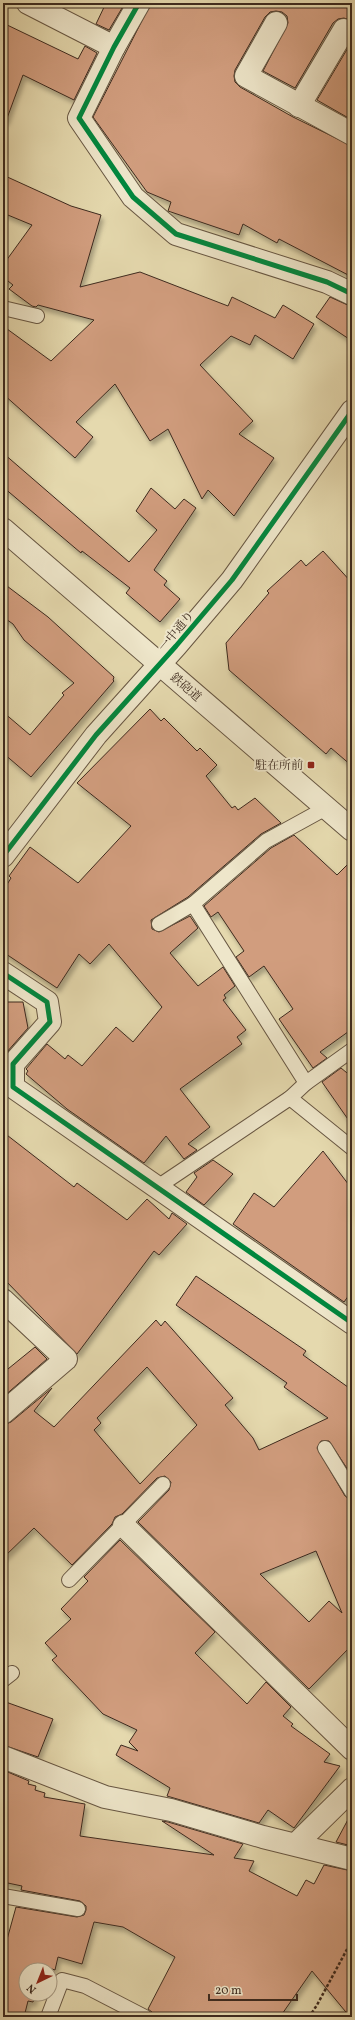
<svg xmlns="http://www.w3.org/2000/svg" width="355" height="2020" viewBox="0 0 355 2020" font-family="Vollkorn,'Noto Serif JP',serif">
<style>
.building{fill:#d19d7e;stroke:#3d2a1e;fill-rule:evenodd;filter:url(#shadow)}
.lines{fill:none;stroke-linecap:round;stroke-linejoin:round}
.service-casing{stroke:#675642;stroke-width:16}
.minor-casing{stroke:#675642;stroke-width:24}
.tertiary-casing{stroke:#675642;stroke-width:24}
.path{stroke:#3d2a1e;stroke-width:2.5;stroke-dasharray:3 2;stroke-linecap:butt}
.service{stroke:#eee6ca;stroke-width:14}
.minor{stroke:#eee6ca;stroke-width:22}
.tertiary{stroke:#eee6ca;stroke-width:22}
.cycleway-casing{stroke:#eee6ca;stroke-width:8}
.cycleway{stroke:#00873e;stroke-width:5}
.poi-dot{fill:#8f2418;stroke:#eee6ca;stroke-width:1.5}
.labels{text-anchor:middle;stroke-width:4;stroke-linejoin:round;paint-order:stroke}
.street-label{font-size:12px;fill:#3d2a1e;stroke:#eee6ca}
.poi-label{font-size:12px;fill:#3d2a1e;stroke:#eee6ca;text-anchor:end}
</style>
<defs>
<filter id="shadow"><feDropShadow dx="2.5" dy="4.5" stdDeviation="2" flood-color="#0004"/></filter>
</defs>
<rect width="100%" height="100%" fill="#e5d9ae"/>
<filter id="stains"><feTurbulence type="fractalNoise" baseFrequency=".005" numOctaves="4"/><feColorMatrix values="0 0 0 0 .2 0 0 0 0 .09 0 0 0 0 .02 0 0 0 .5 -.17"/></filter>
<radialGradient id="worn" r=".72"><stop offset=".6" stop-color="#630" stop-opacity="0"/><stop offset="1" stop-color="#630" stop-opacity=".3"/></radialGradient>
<!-- building -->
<g class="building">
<path d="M106,3h19l-16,27 -13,-6z"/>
<path d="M151,3h201v18l-8,-3 -6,1 -5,4 -38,65 -32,-17 25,-48 -1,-7 -5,-4 -6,-1 -6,1 -5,5 -30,53 -1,6 1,6 5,5 53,30 59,29v131l-73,-38 -2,4 -34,-19 -4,11 -71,-24 3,-9 -24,-10 -54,-75z"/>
<path d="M3,23l75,36 7,-13 12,7 -23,47 -51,-25 -17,46h-3z"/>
<path d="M352,41v79l-35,-20z"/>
<path d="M3,175l68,31 30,9 -21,72 60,-15 88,34 4,-9 43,21 8,-13 31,19 -21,35 -38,-24 -5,10 -19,-9 -31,29 53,56 -14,13 35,24 -40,58 -26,-26 -6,9 -34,-70 -18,12 -35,-57 -39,38 17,15 -18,21 -72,-64v-68l48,35 43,-41 -56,-15 -2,2 -4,-1 -23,-17 4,-4 -10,-8v-12l29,-40 -29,-12z"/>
<path d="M330,297l22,10v34l-36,-24z"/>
<path d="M3,453l126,109 28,-32 -21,-19 15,-23 24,21 9,-10 12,9 -42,62 13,11 -3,4 16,14 -20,23 -34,-29 4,-5 -48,-37 -1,2 -78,-66z"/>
<path d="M323,551l29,32v183l-21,-18 -5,6 -97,-84 -3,-27 43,-50 -2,-2 34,-31 5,6z"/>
<path d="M3,583l45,34 66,60 -1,3 1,1 -83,96 -28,-24v-41l27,23 34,-40 -2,-2 12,-10 -50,-43 -11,-16 -10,-7z"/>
<path d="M150,709l11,12 3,-3 33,33 3,-3 17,17 -11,11 26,32 3,-2 3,4 17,-12 26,25 -20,11 -73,63 -37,23 1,9 7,3 31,-16 8,12 -28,25 28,33 25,-19 12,19 -11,9 2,3 -3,2 23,30 -9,7 5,7 -62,45 30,38 -22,17 9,6 -13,9 -18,-23 -22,27 -77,-54 -41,-35 2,-3 -2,-2 21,-25 18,15 3,-4 14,11 34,-39 17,15 29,-35 -53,-63 -19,20 -11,-10 -22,34 -54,-36v-61l8,-13 -2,-2 21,-29 48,36 53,-57 -54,-43z"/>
<path d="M294,835l43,40 15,-15v169l-32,23 7,6 -14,10 -34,-49 14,-10 -29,-43 -15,11 -13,-20 8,-6 -26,-39 -7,5 -7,-11 67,-58z"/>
<path d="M3,1002h20l5,26 -22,25 -3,-2z"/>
<path d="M341,1068l11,9v48l-30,-43z"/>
<path d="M3,1132l71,55 3,-4 50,37 20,-21 22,20 3,-6 15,11 -28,31 -5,-4 -77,103 -74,-76z"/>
<path d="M323,1151l29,38v102l-8,11 -111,-78 21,-31 20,14z"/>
<path d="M213,1160l20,14 -29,31 -18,-13 11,-15 -3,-4z"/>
<path d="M196,1276l110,75 -3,4 49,35v86l-23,-35h-8l-4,7 28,48 7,4v145l-43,44 -171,-167 31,-32 2,-8 -6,-6 -8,2 -35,36 -7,3 -3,7 -40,41 -38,-37 -31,30v-133l8,-3 41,-34 -18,23 20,16 102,-107 5,6 4,-5 68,77 -8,7 28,33 6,12 69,-32 -44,-31 3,-4 -111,-78zM147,1367l50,58 -57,59 -46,-54 7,-7 -4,-5zM316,1551l26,62 -13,-12 -20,21 -49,-48z"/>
<path d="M35,1347l12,12 -44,38v-24z"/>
<path d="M120,1540l95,92 -20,21 52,51 19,-22 25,25 -8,9 10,8 -2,2 39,28 -6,8 16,4 -46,62 -26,-18 -9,13 -92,-27 3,-8 -54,-33 5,-10 17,6 -9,-9 8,-12 -34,-16 -51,-54 5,-4 -12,-13 26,-24 -10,-10 27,-28 -4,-4z"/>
<path d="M3,1701l50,18 -15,38 -35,-12z"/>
<path d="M3,1770l26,11 -1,3 8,2 -1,4 10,3 -1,4 41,7 -5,32 134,19 -52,-34 6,1 75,22 -9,14 20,3 -5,10 48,25 9,-16 8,4 10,-19 28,6v146h-2l-38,-46 -32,46h-127l-1,-5 -4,-3 27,-52 -52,-30 -29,-5 -12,42 -24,-7 -3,13 -12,-4 -1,4h-16v24h10l-3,8 -5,-1 -4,16 -21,-6v-57l13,-47 61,10 7,-2 2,-5v-4l-6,-5 -59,-11 1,-4 -19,-4z"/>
<path d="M352,1812v34l-16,-4z"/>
</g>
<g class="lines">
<defs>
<g id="service">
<path d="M3,308l34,8"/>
<path d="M193,904l113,179"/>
<path d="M159,924l34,-20 73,-63 60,-33"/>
<path d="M290,1098l62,50"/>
<path d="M156,1188l134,-90 16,-15 46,-33"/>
<path d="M325,1448l27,44"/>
<path d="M69,1580l94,-96"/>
<path d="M3,1680l9,-7"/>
<path d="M3,1896l75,13"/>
<path d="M48,2017l14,-37 23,6 60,31"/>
</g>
<g id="minor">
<path d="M28,3l86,44"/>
<path d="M139,3l-25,44 -35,71 54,79 43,37 151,48 25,12"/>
<path d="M276,23l-30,53 106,58"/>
<path d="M299,106l45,-76"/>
<path d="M3,973l44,29 3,20 -37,42v23l339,236"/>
<path d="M3,1300l63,59 -63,54"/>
<path d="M124,1526l228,223"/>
<path d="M3,1757l102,40 66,13 92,27 89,22"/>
<path d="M296,1844l56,-55"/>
</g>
<g id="tertiary">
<path d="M3,529l349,301"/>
<path d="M3,856l93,-121 80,-89 56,-66 120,-169"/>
</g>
</defs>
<!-- service casing -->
<use href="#service" class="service-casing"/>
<!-- minor casing -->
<use href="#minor" class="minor-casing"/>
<!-- tertiary casing -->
<use href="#tertiary" class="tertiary-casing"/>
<!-- path -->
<path class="path" d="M309,2017l8,-12 35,-65"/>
<!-- service -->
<use href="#service" class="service"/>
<!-- minor -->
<use href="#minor" class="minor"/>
<!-- tertiary -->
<use href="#tertiary" class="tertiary"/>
<defs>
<g id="cycleway">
<path d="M139,3l-25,44 -35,71 54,79 43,37 151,48 25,12"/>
<path d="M3,856l93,-121 80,-89 56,-66 120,-169"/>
<path d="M3,973l44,29 3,20 -37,42v23l339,236"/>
</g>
</defs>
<!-- cycleway casing -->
<use href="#cycleway" class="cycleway-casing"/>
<!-- cycleway -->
<use href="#cycleway" class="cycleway"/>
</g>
<!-- markers -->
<rect class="poi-dot" x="307" y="761" width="8" height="8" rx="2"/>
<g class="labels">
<!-- street labels -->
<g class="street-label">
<text transform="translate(176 631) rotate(-50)" y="4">一中通り</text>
<text transform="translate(186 687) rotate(41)" y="4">鉄砲道</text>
</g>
<!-- poi labels -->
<g class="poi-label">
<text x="303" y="769">駐在所前</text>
</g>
</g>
<!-- margin -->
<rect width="355" height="2020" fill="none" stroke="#e5d9ae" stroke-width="16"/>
<rect x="4" y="4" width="347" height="2012" fill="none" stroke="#3d2a1e" stroke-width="2"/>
<rect x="8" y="8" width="339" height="2004" fill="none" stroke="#3d2a1e"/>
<!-- north arrow -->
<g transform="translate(38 1982) rotate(223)"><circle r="19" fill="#eee6ca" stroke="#a79b85"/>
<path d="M0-3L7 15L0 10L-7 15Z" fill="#8f2418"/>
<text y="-6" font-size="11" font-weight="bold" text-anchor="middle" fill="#3d2a1e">N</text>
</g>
<!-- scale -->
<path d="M209 1994v6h88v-6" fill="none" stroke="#3d2a1e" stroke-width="2"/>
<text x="215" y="1994" font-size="12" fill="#3d2a1e" stroke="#eee6ca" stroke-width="3" paint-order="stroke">20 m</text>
<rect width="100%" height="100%" filter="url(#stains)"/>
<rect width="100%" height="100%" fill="url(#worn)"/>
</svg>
